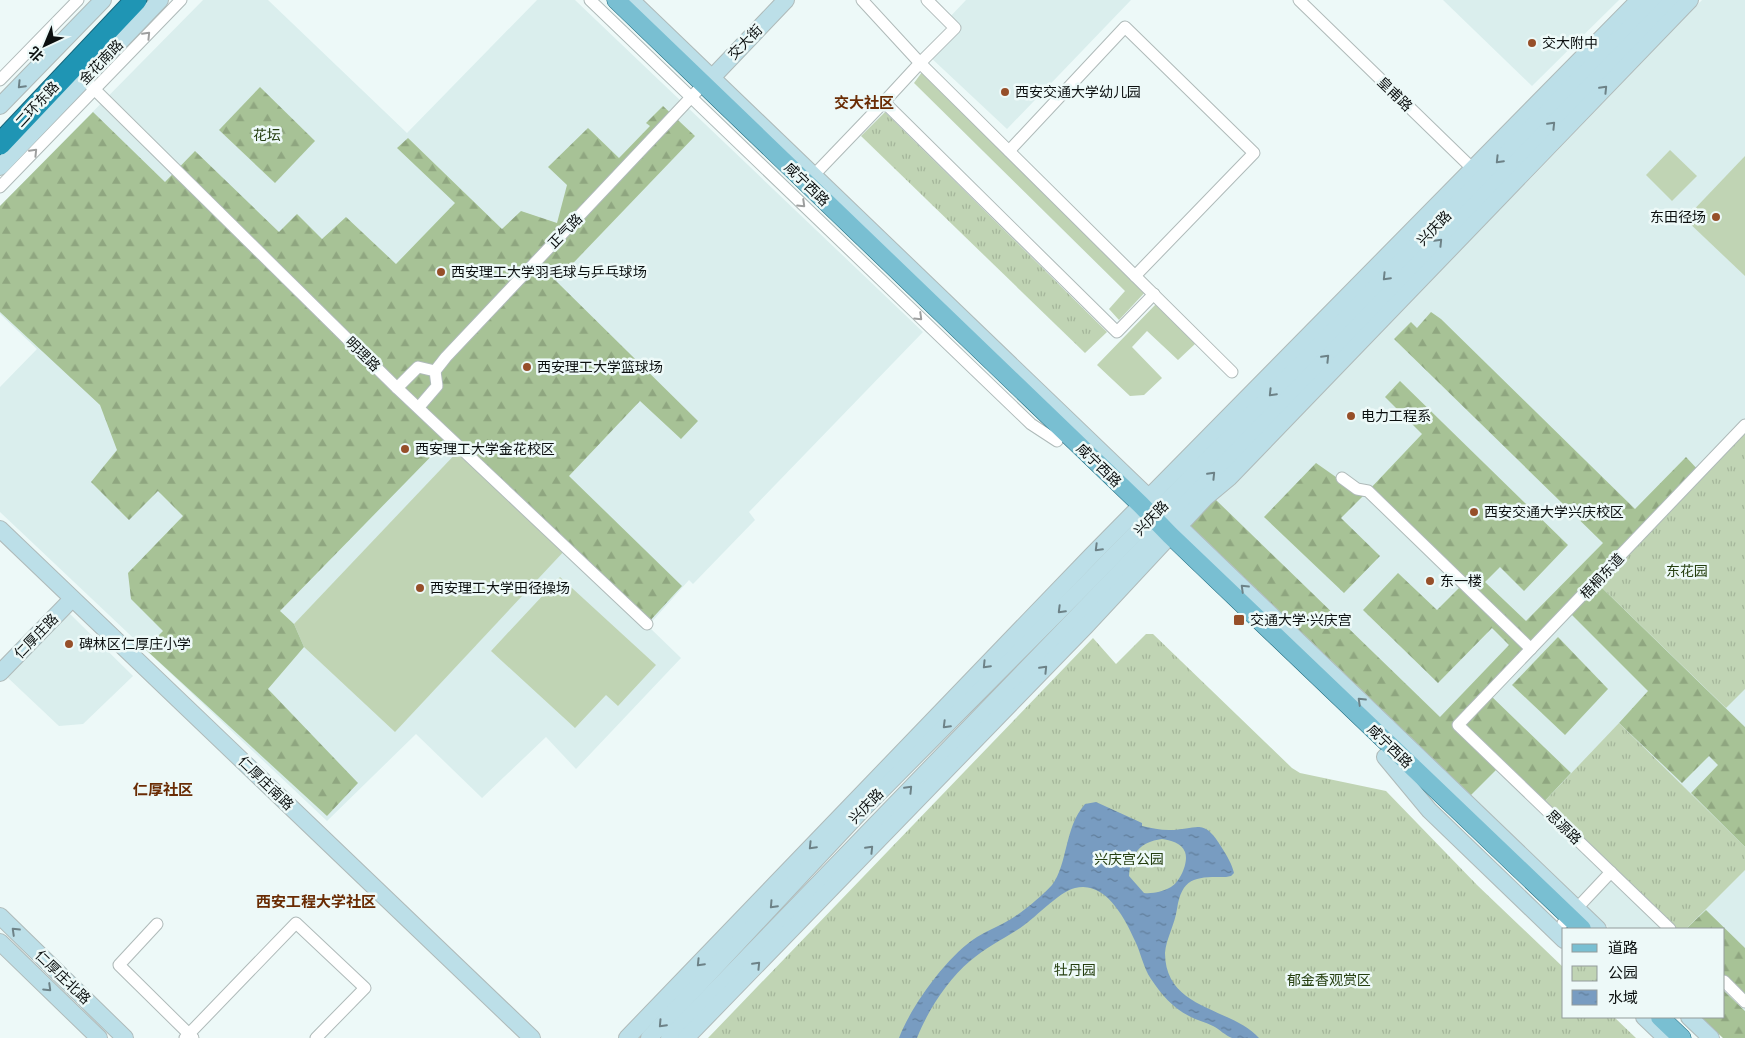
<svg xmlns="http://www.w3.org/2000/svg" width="1745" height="1038" viewBox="0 0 1745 1038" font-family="'Noto Sans','Noto Sans SC',sans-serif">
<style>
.built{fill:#daeeed}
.green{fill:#c0d4b4}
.forest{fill:url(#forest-firs)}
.park{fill:url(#park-tufts)}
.water{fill:url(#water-ripples);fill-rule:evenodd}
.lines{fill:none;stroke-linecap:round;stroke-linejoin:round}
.street-casing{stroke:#afbab9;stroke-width:13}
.secondary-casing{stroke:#afbab9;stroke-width:18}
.primary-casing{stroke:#18667b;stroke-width:19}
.highway-casing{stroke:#18667b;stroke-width:23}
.street{stroke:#fff;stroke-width:11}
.secondary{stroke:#bcdfe8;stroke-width:16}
.primary{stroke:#79bfd2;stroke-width:18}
.highway{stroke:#1f95b4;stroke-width:21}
.oneway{stroke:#9e9f9f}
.oneway2{stroke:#6d8287}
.poi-dot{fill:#964f29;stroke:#edf9f8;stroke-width:2}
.labels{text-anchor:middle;stroke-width:5;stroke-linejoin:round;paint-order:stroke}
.street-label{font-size:14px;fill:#0c1010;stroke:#edf9f8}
.poi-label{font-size:14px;fill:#0c1010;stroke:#edf9f8;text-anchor:start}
.park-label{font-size:14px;fill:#243e0f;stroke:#edf9f8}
.neighbourhood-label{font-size:15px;font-weight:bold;fill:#6a2c04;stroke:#edf9f8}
</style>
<defs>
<pattern id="forest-firs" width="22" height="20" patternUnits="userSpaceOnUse" patternTransform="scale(1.25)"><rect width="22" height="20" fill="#a7c296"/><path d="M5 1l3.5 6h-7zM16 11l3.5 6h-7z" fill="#8fa680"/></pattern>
<pattern id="park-tufts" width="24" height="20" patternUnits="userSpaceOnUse" patternTransform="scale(1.25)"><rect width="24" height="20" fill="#c0d4b4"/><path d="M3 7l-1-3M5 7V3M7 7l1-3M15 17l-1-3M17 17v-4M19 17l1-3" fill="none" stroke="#a4b59a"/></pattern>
<pattern id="water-ripples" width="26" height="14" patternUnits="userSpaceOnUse" patternTransform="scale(1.25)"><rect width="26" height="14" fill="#789cc1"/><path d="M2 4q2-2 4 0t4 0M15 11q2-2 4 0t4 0" fill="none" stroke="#617e9b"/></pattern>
</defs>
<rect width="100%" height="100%" fill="#edf9f8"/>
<!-- built -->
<g class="built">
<path d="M203,0h65l139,133 130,-133h38l348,332 -174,180 6,8 -62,64 -4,-4 -41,46 33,32 -105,111 -30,-32 -64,61 -66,-64 -89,87 -327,-309v-125l37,-38 -37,-35v-108z"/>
<path d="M966,0h165l-124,129 -79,-74 27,-27 -8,-8z"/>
<path d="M1443,0h176l-87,86z"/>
<path d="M1702,0h43v1038h-22l-22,-21h23v-88h-114l-420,-404 341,-347z"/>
<path d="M69,613l64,63 -50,48 -24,2 -53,-50z"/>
</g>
<!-- green -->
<g class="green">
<path d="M925,68l223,221 -29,31 -10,-11 16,-18 -211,-208z"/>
<path d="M1670,150l27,26 -25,25 -26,-26z"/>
<path d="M1745,156v120l-60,-57z"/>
<path d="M1157,303l38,41 -17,16 -31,-29 -15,16 30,31 -18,17 -14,1 -33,-31z"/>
<path d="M461,448l106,100 -172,184 -91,-85 -10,-23z"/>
<path d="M560,577l96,88 -38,41 -12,-11 -31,33 -84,-77z"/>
</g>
<!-- forest -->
<g class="forest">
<path d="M260,87l55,54 -40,42 -56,-53z"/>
<path d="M663,106l32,30 -139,145 142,140 -17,18 -41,-38 -71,75 113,110 -35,38 -197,-187 -170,174 14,13 10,23 -36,42 90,94 -31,33 -182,-167 18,-18 -32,-32 -3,-26 55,-57 -25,-25 -29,29 -38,-38 26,-32 -17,-45 -100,-93v-106l93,-94 72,70 30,-31 84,81 18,-18 25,25 24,-22 50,47 59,-61 -58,-55 11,-10 94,91 19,-18 36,12 10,-38 -19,-18 40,-39 31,30 31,-32 -4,-3z"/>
<path d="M1431,312l10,7 194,190 51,-52 14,15 -104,110 149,145v120l-54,-54 27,-28 -9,-9 -27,27 -63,-60 29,-32 -80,-80 -79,83 82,79 -30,32 -41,-39 -29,29 -281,-270 25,-26 225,218 69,-72 -17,-17 -54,55 -75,-73 35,-37 39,37 26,-26 -95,-93 54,-57 -37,-37 15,-16 168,164 -44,46 -24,-24 -15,15 41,39 77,-78 -209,-204 17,-17 6,6z"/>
<path d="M1316,463l47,33 -22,22 39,38 -36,37 -80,-76z"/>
<path d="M1558,637l50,52 -43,46 -53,-50z"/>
<path d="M1706,910l39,38v54l-21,-21v-52h-38z"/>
<path d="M1724,991l21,20v27h-22l-22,-21h23z"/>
</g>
<!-- park -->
<g class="park">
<path d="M885,112l222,220 -22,21 -224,-217z"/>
<path d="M1745,425v264l-19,19 -130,-126z"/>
<path d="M1146,634h7l139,134 8,5 86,18 91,94 87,83v49h50l22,21h-928l385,-400 23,26z"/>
<path d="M1619,723l126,124v23l-59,59h-16l-129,-124z"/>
</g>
<!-- water -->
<path class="water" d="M1096,802l46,21v3c9,2 18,4 27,4 29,0 34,-14 53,18 5,8 10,16 12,25l-3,3 -5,1c-29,0 -44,-1 -49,32 -2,15 -11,30 -12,44 0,57 66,54 94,85 -8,0 -19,0 -27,0 -6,-2 -13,-9 -19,-12 -8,-4 -17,-6 -24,-10 -16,-8 -28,-22 -38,-37 -8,-12 -10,-26 -16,-38 -10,-23 -30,-61 -60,-53 -17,4 -41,32 -58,42 -16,10 -33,19 -47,31 -22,18 -43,51 -53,77h-18c12,-32 49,-83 78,-101 11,-7 23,-11 34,-18 13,-8 31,-23 41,-34 16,-21 12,-57 33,-81zM1162,839c8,1 20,4 23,13 4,10 -5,30 -14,35 -7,4 -18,7 -27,6l-15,-17c2,-22 10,-34 33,-37z"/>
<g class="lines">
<defs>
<g id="street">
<path d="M590,0l441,424 26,17"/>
<path d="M862,0l58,63 -36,39 233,230 37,-38"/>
<path d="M927,0l28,28 -35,35 312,309"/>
<path d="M1299,0l178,173"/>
<path d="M84,79l313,309 250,236"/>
<path d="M0,80l78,-80"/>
<path d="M1009,151l116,-124 129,126 -119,123"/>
<path d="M813,176l71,-74"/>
<path d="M0,187l181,-187"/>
<path d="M435,371l11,-14 251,-266"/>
<path d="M397,388l21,-21 17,4 2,15 -18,21"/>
<path d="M1342,478l15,11 11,2 163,158"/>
<path d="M1563,923l48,-51"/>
<path d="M157,924l-38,41 74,73"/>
<path d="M1670,929l-212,-204 287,-300"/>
<path d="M1724,981l21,21"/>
<path d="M185,1038l111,-115 69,65 -49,50"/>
</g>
<g id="secondary">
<path d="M631,0l967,929"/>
<path d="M705,85l81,-85"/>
<path d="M0,106l103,-106"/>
<path d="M0,167l160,-167"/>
<path d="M0,529l532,509"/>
<path d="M0,673l72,-74"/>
<path d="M1385,757l44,53 135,130"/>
<path d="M0,916l125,122"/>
<path d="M0,942l99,96"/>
<path d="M1644,1017l22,21"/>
<path d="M1689,1017l22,21"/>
<path d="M627,1038l464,-482 548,-556"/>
<path d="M649,1038l213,-228 229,-231 565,-579"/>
<path d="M669,1038l1004,-1038"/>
<path d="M686,1038l400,-412 120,-129 24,-20 460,-477"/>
</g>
<g id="primary">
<path d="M616,0l525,505 29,30 412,394"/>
<path d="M1660,1017l22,21"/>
</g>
<path id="highway" d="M0,144l136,-144"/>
</defs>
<!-- street casing -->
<use href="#street" class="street-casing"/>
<!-- secondary casing -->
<use href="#secondary" class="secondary-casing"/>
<!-- primary casing -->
<use href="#primary" class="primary-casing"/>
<!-- highway casing -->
<use href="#highway" class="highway-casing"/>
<!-- street -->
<use href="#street" class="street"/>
<!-- secondary -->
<use href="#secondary" class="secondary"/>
<!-- primary -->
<use href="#primary" class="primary"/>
<!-- highway -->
<use href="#highway" class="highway"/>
</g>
<!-- one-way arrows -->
<defs><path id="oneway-chevron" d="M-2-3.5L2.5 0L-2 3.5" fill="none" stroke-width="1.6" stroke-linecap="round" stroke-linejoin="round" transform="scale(1.25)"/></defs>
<g class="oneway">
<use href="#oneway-chevron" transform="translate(147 35) rotate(-46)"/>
<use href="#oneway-chevron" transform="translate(34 152) rotate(-46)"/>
<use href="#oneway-chevron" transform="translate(802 204) rotate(44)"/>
<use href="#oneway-chevron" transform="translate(919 317) rotate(44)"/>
</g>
<g class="oneway2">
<use href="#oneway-chevron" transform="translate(21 85) rotate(134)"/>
<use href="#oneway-chevron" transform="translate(1604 89) rotate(-46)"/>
<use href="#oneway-chevron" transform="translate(1552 125) rotate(-46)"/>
<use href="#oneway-chevron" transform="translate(1499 160) rotate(134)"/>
<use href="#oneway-chevron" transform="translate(1439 242) rotate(-46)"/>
<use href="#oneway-chevron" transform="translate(1386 277) rotate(134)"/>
<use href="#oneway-chevron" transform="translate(1326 358) rotate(-46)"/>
<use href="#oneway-chevron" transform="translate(1272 393) rotate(134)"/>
<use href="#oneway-chevron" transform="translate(1212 475) rotate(-46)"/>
<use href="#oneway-chevron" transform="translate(1098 548) rotate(135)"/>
<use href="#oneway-chevron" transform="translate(1244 588) rotate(-136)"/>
<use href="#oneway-chevron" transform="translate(1061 610) rotate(135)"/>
<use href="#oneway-chevron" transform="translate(986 665) rotate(134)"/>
<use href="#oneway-chevron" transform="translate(1044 669) rotate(-46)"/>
<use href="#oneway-chevron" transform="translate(1361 701) rotate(-136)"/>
<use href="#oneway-chevron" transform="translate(946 725) rotate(135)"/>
<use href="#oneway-chevron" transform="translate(909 789) rotate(-46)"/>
<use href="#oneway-chevron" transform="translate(812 846) rotate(134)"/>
<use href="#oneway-chevron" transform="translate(870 849) rotate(-46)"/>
<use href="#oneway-chevron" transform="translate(773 905) rotate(133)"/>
<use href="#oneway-chevron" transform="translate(15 931) rotate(-136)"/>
<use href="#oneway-chevron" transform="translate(700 963) rotate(134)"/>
<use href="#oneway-chevron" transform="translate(757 965) rotate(-46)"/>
<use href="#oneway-chevron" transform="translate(48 988) rotate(44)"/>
<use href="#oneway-chevron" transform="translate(662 1024) rotate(133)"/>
</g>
<!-- markers -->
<g class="poi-dot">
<circle cx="1532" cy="43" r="5"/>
<circle cx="1005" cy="92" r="5"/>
<circle cx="1716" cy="217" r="5"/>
<circle cx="441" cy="272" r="5"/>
<circle cx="527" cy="367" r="5"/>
<circle cx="1351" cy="416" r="5"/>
<circle cx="405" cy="449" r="5"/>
<circle cx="1474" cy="512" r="5"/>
<circle cx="1430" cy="581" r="5"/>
<circle cx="420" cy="588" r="5"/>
<rect x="1233" y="614" width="12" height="12" rx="2.5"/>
<circle cx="69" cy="644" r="5"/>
</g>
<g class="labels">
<!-- street labels -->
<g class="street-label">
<text transform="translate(745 42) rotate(-46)" y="5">交大街</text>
<text transform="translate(101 62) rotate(-46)" y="5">金花南路</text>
<text transform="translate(1395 94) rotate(44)" y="5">皇甫路</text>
<text transform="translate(37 104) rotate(-47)" y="5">二环东路</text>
<text transform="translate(807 184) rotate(44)" y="5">咸宁西路</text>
<text transform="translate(1434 228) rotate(-46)" y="5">兴庆路</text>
<text transform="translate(565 231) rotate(-46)" y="5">正气路</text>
<text transform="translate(363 354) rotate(45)" y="5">明理路</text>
<text transform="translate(1099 465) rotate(44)" y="5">咸宁西路</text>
<text transform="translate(1151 518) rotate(-46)" y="5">兴庆路</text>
<text transform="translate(1602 576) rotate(-47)" y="5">梧桐东道</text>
<text transform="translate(36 636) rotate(-46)" y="5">仁厚庄路</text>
<text transform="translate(1390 746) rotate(44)" y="5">咸宁西路</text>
<text transform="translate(266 783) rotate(44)" y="5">仁厚庄南路</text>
<text transform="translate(866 806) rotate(-46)" y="5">兴庆路</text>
<text transform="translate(1564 827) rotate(44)" y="5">思源路</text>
<text transform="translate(63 977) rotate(44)" y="5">仁厚庄北路</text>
</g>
<!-- poi labels -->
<g class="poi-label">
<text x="1542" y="48">交大附中</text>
<text x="1015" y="97">西安交通大学幼儿园</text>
<text x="1706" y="222" text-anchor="end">东田径场</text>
<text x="451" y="277">西安理工大学羽毛球与乒乓球场</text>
<text x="537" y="372">西安理工大学篮球场</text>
<text x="1361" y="421">电力工程系</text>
<text x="415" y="454">西安理工大学金花校区</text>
<text x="1484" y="517">西安交通大学兴庆校区</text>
<text x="1440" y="586">东一楼</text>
<text x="430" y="593">西安理工大学田径操场</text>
<text x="1250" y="625">交通大学·兴庆宫</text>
<text x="79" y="649">碑林区仁厚庄小学</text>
</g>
<!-- park labels -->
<g class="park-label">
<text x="267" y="140">花坛</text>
<text x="1687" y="576">东花园</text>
<text x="1129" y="864">兴庆宫公园</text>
<text x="1075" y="975">牡丹园</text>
<text x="1329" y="985">郁金香观赏区</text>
</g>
<!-- neighbourhood labels -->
<g class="neighbourhood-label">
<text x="864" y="108">交大社区</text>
<text x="163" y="795">仁厚社区</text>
<text x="316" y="907">西安工程大学社区</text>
</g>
</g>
<!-- legend -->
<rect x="1562" y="928" width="162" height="90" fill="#edf9f8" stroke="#939c9b"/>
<rect x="1572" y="944" width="25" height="8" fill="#79bfd2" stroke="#939c9b"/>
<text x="1608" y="953" font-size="15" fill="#0c1010">道路</text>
<rect x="1572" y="966" width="25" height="15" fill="url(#park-tufts)" stroke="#939c9b"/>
<text x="1608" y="978" font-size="15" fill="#0c1010">公园</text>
<rect x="1572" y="990" width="25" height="15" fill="url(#water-ripples)" stroke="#939c9b"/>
<text x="1608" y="1003" font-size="15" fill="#0c1010">水域</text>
<!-- north arrow -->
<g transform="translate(45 45) rotate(224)" stroke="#edf9f8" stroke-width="4" paint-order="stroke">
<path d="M0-4L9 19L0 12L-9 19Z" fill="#0c1010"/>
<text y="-8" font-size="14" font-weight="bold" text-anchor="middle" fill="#0c1010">北</text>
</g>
</svg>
